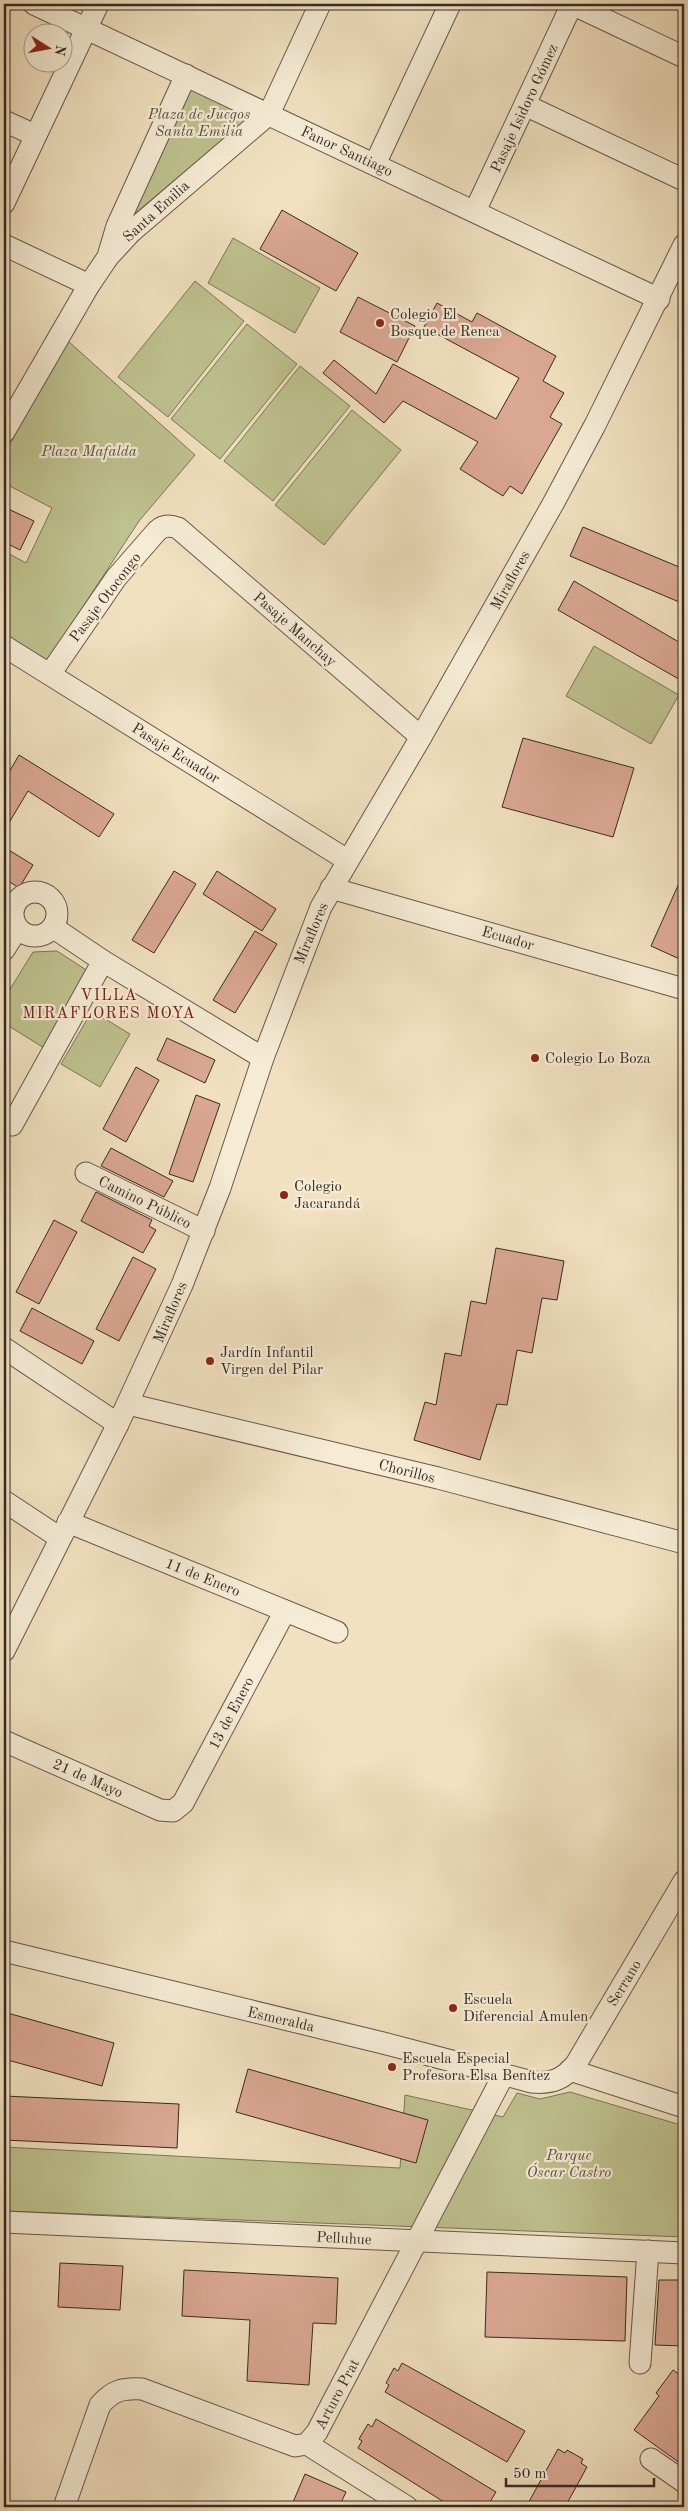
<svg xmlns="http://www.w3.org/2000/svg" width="688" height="2511" viewBox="0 0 688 2511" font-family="'Old Standard TT',serif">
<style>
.green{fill:#bec28f;stroke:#7a765a}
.building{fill:#dba894;stroke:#362a25}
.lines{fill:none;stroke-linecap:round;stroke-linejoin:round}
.minor-casing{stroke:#65584c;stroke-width:23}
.minor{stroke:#f6ecd6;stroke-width:21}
.poi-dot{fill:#8f2418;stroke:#f6ecd6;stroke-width:2}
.labels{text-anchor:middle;stroke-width:4.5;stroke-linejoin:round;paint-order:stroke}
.street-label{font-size:15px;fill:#362a25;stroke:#f6ecd6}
.park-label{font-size:15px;font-style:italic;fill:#585040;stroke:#f6ecd6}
.poi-label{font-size:15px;fill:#362a25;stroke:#f6ecd6;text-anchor:start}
.neighbourhood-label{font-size:16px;letter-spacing:1px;fill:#7a1f14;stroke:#f6ecd6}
</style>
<rect width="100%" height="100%" fill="#f1e1c0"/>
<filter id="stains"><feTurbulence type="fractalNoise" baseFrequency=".004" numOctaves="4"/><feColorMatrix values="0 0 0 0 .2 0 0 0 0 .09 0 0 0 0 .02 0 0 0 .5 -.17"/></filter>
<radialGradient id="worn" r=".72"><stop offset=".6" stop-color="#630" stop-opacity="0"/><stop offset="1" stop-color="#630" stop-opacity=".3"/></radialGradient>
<!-- green -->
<g class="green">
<path d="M184,85l69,29 -134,113z"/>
<path d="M233,238l87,50 -25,45 -87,-50z"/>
<path d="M195,281l49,40 -76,96 -50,-40z"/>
<path d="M247,324l50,40 -77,95 -49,-40z"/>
<path d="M68,341l127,114 -56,66 -92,141 -43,-27v-84l22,12 26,-55 -48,-25v-29z"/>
<path d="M300,366l50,40 -77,95 -49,-40z"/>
<path d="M352,410l49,40 -77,95 -49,-40z"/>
<path d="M594,646l85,49 -28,49 -85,-48z"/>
<path d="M57,951l34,22 -47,75 -40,-25v-24l29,-47z"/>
<path d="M92,1011l38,23 -30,53 -39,-23z"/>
<path d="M570,2092l114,34v111l-680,-26v-64l396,21 5,-73 98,22 14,-24 23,6z"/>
</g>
<!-- building -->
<g class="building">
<path d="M282,210l76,43 -22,38 -76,-42z"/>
<path d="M358,297l57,29 -18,36 -57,-30z"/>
<path d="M437,303l35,19 5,-9 79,43 -13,25 21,12 -14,24 12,7 -40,70 -12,-8 -7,10 -43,-27 18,-27 -75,-41 -19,22 -61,-50 11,-13 42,34 17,-30 103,55 23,-41 -95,-51z"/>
<path d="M4,507l30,14 -14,29 -16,-8z"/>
<path d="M583,527l101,42v35l-114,-48z"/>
<path d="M574,581l110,64v37l-126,-72z"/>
<path d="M523,738l111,30 -21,69 -111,-30z"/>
<path d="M19,755l95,59 -15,23 -71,-46 -24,40v-50z"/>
<path d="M4,847l29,18 -14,23 -15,-10z"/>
<path d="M174,871l22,13 -42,69 -22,-13z"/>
<path d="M217,871l59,38 -14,22 -59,-37z"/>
<path d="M684,872v89l-33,-15z"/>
<path d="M255,931l22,13 -42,69 -22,-13z"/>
<path d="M167,1038l48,22 -10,23 -48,-23z"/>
<path d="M136,1067l23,13 -33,62 -23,-13z"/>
<path d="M196,1095l24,9 -27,78 -24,-8z"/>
<path d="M111,1148l62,33 -9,16 -63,-31z"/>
<path d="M96,1192l56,28 -3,6 7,4 -13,23 -62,-32z"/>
<path d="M54,1220l23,12 -38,72 -23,-12z"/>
<path d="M496,1248l68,13 -7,39 -15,-2 -10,55 -15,-3 -10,55 -10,-1 -17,56 -66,-20 11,-38 11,3 9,-52 16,3 10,-55 15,3z"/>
<path d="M133,1257l23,12 -37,72 -23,-12z"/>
<path d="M32,1308l62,33 -12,23 -62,-33z"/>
<path d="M4,2012l110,31 -12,43 -98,-27z"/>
<path d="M248,2069l180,51 -12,43 -180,-51z"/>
<path d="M4,2096l175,8 -2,44 -173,-8z"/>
<path d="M60,2263l63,3 -3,44 -62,-3z"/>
<path d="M184,2270l154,8 -2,46 -23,-1 -4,62 -62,-4 3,-61 -68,-4z"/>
<path d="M487,2272l140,5 -2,64 -140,-4z"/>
<path d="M659,2280h25v66l-29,-1z"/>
<path d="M402,2363l123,68 -18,31 -122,-70 4,-7 -3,-2 8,-15 4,3z"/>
<path d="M673,2370l11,8v88l-50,-36 25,-34 -3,-3z"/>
<path d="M376,2419l120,73 -9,15h-35l-94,-59 4,-7 -3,-2 9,-15 4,3z"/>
<path d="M558,2449l7,4 2,-3 16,9 -2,4 6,4 -22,40h-39z"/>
<path d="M305,2474l41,18 -7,15h-48z"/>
</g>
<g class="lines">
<defs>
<g id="minor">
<path d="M34,4l625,295"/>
<path d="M572,4l112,53"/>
<path d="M525,105l159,75"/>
<path d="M4,121l31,14"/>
<path d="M375,164l75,-160"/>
<path d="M4,203l94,-199"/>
<path d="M475,211l97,-207"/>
<path d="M4,245l85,40"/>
<path d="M109,253l8,-27 69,-151"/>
<path d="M4,432l85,-147 19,-28 23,-25 138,-118 51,-110"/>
<path d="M4,646l343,214"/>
<path d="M50,674l66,-96 41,-47c6,-6 13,-6 21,-3l243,209"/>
<path d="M331,888l353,101"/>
<circle cx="35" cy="914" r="22"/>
<path d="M54,928l49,33 160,97"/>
<path d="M4,950l13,-21"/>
<path d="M4,1120l8,5 91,-164"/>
<path d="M86,1173l118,58"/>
<path d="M4,1348l114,76"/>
<path d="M128,1404l310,74 246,65"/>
<path d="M4,1501l56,37"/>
<path d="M68,1522l269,110"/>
<path d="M4,1651l114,-227 64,-139 38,-97 43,-130 58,-151 100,-170 133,-235 41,-77 89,-180"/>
<path d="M4,1741l156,69 13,1 10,-8 102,-192"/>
<path d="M4,1951l379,92 149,39c20,2 32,-3 44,-18l108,-183"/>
<path d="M570,2070l114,37"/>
<path d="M4,2222l680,31"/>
<path d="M640,2363l8,-112"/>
<path d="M307,2444l100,63"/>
<path d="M651,2459l33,23"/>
<path d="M64,2507l36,-102c13,-15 23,-17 42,-16l153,57 12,-2 10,-12 187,-358"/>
</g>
</defs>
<!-- minor casing -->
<use href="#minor" class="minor-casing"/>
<!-- minor -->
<use href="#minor" class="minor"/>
</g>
<!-- markers -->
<g class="poi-dot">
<circle cx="380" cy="323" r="5"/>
<circle cx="535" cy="1058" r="5"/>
<circle cx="284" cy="1195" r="5"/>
<circle cx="210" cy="1361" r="5"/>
<circle cx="453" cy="2008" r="5"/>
<circle cx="392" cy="2067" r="5"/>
</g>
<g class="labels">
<!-- street labels -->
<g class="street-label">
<text transform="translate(524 108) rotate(-65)" y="5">Pasaje Isidoro Gómez</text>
<text transform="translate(347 151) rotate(25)" y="5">Fanor Santiago</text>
<text transform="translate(156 211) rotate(-42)" y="5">Santa Emilia</text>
<text transform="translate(510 580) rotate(-61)" y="5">Miraflores</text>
<text transform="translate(105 597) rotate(-53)" y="5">Pasaje Otocongo</text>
<text transform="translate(295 629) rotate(41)" y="5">Pasaje Manchay</text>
<text transform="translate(176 753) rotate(32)" y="5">Pasaje Ecuador</text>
<text transform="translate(311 933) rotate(-67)" y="5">Miraflores</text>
<text transform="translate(508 938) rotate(16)" y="5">Ecuador</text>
<text transform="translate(145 1202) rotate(26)" y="5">Camino Público</text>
<text transform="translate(170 1312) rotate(-67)" y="5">Miraflores</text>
<text transform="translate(407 1471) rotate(14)" y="5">Chorillos</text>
<text transform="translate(203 1577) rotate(22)" y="5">11 de Enero</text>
<text transform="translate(231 1713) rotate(-62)" y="5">13 de Enero</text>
<text transform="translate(88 1778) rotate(24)" y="5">21 de Mayo</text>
<text transform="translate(624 1983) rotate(-59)" y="5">Serrano</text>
<text transform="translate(281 2019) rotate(13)" y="5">Esmeralda</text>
<text transform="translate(344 2238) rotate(3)" y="5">Pelluhue</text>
<text transform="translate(337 2394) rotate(-62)" y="5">Arturo Prat</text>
</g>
<!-- park labels -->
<g class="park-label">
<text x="199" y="119">Plaza de Juegos<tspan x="199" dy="17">Santa Emilia</tspan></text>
<text x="89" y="456">Plaza Mafalda</text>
<text x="569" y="2160">Parque<tspan x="569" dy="17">Óscar Castro</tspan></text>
</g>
<!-- poi labels -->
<g class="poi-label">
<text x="390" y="319">Colegio El<tspan x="390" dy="17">Bosque de Renca</tspan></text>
<text x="545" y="1063">Colegio Lo Boza</text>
<text x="294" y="1191">Colegio<tspan x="294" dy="17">Jacarandá</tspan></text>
<text x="220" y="1357">Jardín Infantil<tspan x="220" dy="17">Virgen del Pilar</tspan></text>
<text x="463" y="2004">Escuela<tspan x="463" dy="17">Diferencial Amulen</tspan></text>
<text x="402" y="2063">Escuela Especial<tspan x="402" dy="17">Profesora Elsa Benítez</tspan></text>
</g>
<!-- neighbourhood labels -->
<g class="neighbourhood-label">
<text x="109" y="1000">VILLA<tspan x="109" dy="18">MIRAFLORES MOYA</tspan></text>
</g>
</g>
<!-- margin -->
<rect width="688" height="2511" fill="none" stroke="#f1e1c0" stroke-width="20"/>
<rect x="5" y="5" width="678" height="2501" fill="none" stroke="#362a25" stroke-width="2.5"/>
<rect x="10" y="10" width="668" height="2491" fill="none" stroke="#362a25"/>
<!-- north arrow -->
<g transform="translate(48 48) rotate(101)"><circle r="24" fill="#f6ecd6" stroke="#a99e8f"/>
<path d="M0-4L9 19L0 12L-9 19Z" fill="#8f2418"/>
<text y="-8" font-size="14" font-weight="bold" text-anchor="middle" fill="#362a25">N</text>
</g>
<!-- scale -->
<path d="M506 2478v8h148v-8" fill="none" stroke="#362a25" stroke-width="2.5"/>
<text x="513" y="2478" font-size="15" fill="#362a25" stroke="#f6ecd6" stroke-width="4" paint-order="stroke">50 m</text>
<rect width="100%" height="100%" filter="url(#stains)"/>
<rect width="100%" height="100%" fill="url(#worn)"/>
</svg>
